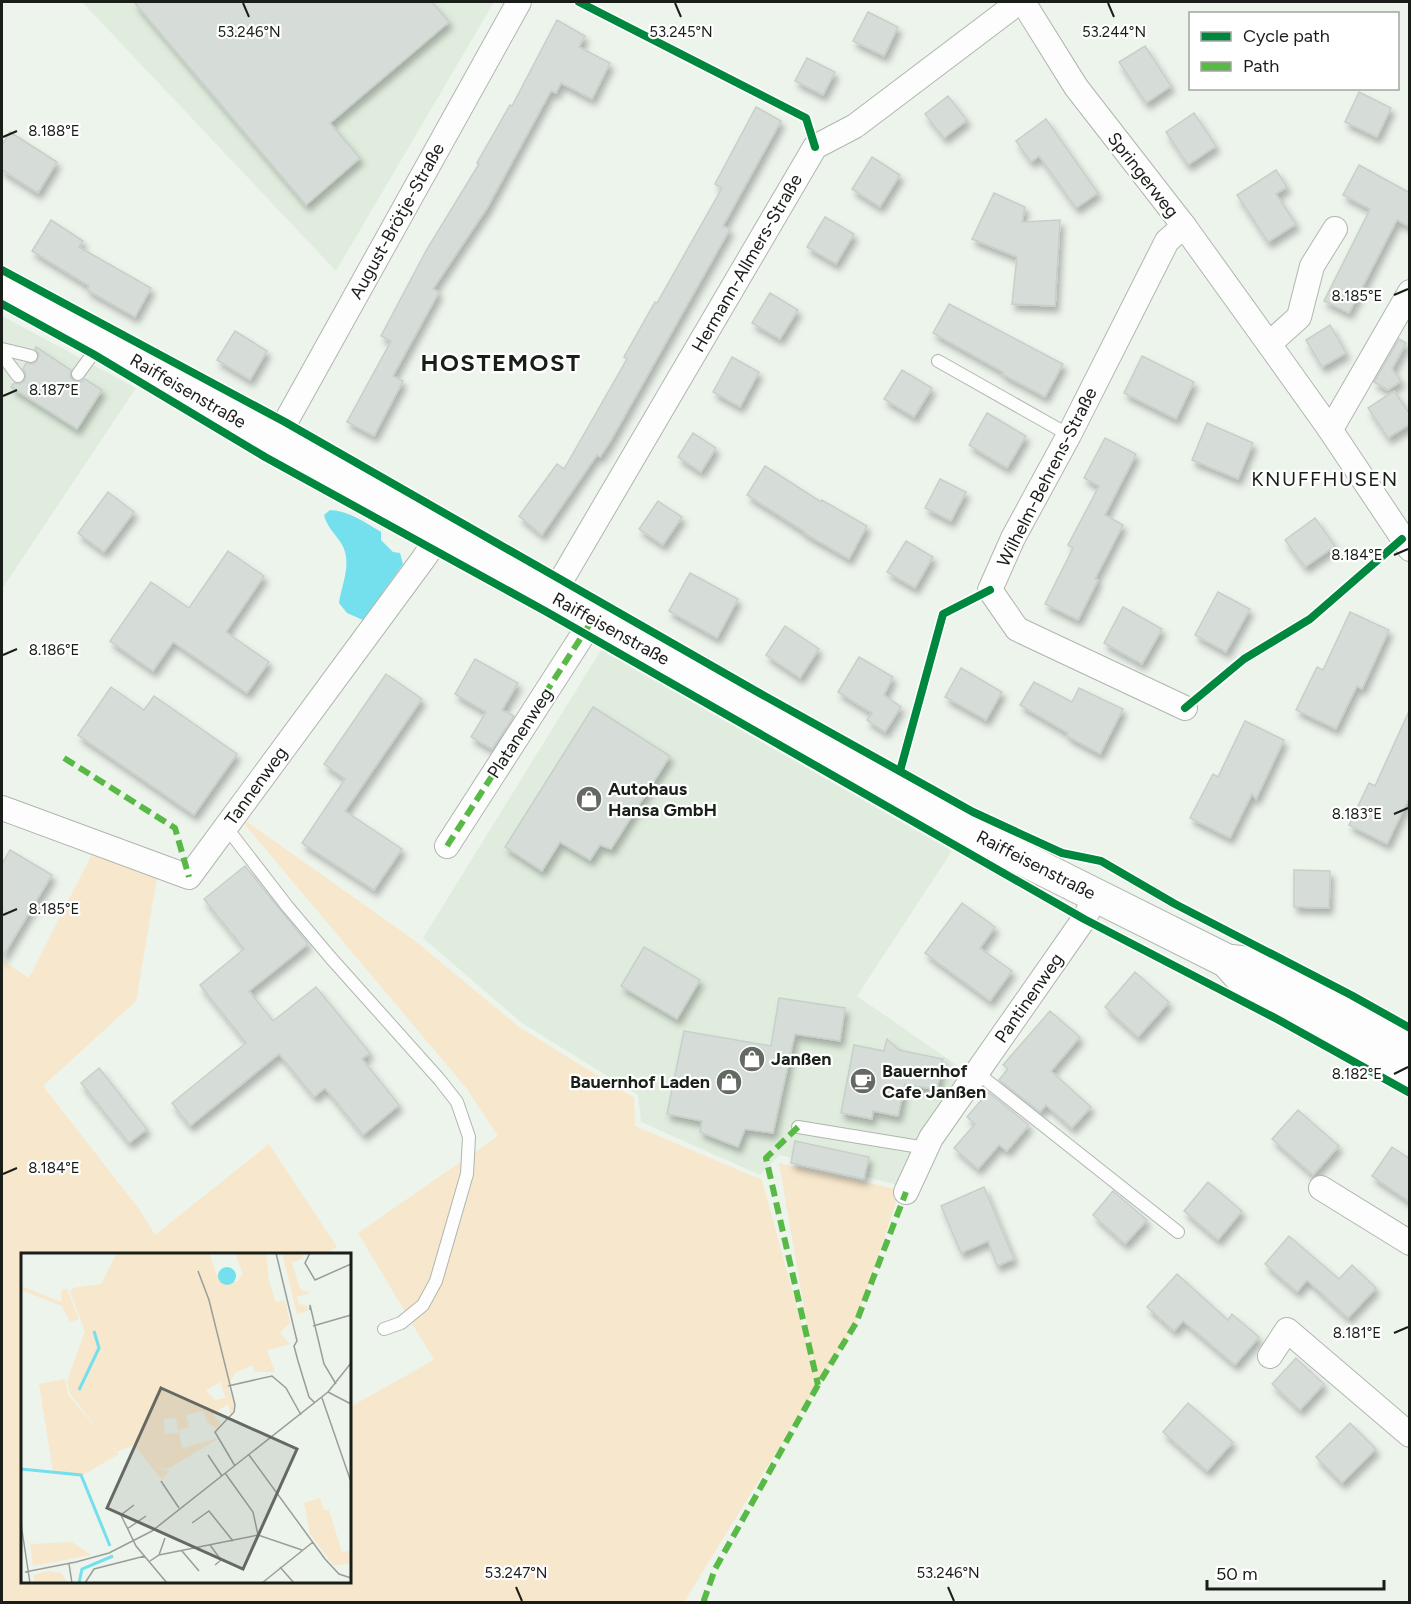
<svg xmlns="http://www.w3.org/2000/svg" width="1411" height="1604" viewBox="0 0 1411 1604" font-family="Figtree,sans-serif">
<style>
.built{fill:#e0edde}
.green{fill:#f7e7cc}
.water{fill:#74dfed}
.building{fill:#d6ddd8;stroke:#c8cfca;stroke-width:1.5;filter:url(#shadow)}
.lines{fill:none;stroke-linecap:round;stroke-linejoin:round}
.lane-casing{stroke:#b0b6b0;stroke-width:14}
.street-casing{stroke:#b0b6b0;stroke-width:26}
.secondary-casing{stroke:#b0b6b0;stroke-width:35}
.lane{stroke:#fcfdfc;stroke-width:12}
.street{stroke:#fcfdfc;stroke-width:24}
.secondary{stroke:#fcfdfc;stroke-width:33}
.quiet{stroke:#58b947;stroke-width:6;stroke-dasharray:12 6;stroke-linecap:butt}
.cycleway-casing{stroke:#fff;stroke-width:11}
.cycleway{stroke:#00873e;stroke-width:8}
.ticks{fill:none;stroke:#1a1e19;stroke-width:2}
.labels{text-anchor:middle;stroke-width:4.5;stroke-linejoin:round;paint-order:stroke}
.street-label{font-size:18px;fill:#1a1e19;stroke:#fff}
.poi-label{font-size:18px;font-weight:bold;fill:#1a1e19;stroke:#fff;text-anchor:start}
.neighbourhood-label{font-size:20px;letter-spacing:1.5px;fill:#1a1e19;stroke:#fff}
.district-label{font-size:24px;font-weight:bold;letter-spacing:1.5px;fill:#1a1e19;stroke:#fff}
.inset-river{fill:none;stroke:#74dfed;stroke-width:3}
.inset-road{fill:none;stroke:#999e98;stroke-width:1.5}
.view{fill:#646963;fill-opacity:0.15;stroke:#646963;stroke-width:3}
.inset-edge{fill:none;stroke:#1a1e19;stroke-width:3}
.ticks-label{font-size:15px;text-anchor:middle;fill:#1a1e19;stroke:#fff;stroke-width:4.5;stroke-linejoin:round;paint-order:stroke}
</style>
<defs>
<filter id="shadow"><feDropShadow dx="3.5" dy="6" stdDeviation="3" flood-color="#0004"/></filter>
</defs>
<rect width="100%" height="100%" fill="#edf4ec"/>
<!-- built -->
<g class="built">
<path d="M82,2h412l-158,269z"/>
<path d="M2,316l134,72 -134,201z"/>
<path d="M601,650l351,201 -95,145 111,77 -66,113 -122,-31 -20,20 -119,-53 -3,-27 -116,-72 -99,-85z"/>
</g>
<!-- green -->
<path class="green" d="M236,814l178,126 105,87 115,71 1,28 127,54 54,197 -37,-214 121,27 -44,133 -172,279h-682v-642l27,18 68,-134 62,22 -23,135 -93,85 96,123 16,26 114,-91 68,103 -12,7h-303v328h328v-175l84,-47 -76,-127 140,-97 -31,-47z"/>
<!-- water -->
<path class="water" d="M330,510c19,1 36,13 51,22v8l12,12 7,1 3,11 -40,56 -16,-7 -8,-10c3,-20 14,-41 2,-60 -6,-9 -15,-18 -17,-28z"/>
<!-- building -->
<g class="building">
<path d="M134,2h298l17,20 -119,101 30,35 -54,47z"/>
<path d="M868,12l30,15 -14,29 -31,-15z"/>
<path d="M557,20l28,16 -6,11 31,16 -18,36 -31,-16 -5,10 -5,-2 -64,117 -54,81 6,3 -46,84 10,5 -29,55 -27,-14 44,-81 -10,-5 46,-87 52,-85 -2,-1 33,-58 2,1z"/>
<path d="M1145,46l26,40 -25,17 -27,-41z"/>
<path d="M807,58l28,14 -12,23 -28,-14z"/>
<path d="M1359,92l32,16 -14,29 -32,-15z"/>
<path d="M948,96l19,24 -23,18 -19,-24z"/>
<path d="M756,107l25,14 -58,105 7,3 -119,211 -11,17 -3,-2 -55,80 -23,-19 38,-52 7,5 63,-110 -3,-2 31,-55 2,1 65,-115 -7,-4z"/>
<path d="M1194,113l22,33 -28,19 -22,-33z"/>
<path d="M1046,119l52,74 -22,15 -37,-52 -8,6 -15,-21z"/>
<path d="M10,132l47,30 -19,31 -36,-23v-25z"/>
<path d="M872,157l28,18 -20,32 -28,-18z"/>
<path d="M1359,165l51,28v34l-13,-7 -48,93 -25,-12 46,-92 -27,-14z"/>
<path d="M1276,170l11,17 -11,7 20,30 -28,18 -31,-47z"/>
<path d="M994,193l31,14 -3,15 38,-2 -5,86 -43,-2 5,-47 -45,-18z"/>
<path d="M825,217l29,17 -18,30 -29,-17z"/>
<path d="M51,220l32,21 -4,6 72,41 -16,29 -48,-27 2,-4 -57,-35z"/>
<path d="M770,293l28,17 -18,29 -28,-16z"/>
<path d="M949,304l114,60 -18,33 -43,-23 1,-2 -70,-39z"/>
<path d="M1330,325l16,28 -24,14 -16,-27z"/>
<path d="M235,331l32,20 -17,29 -33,-20z"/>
<path d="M1399,339l7,4 -14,26 9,12 -13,9 -14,-8z"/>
<path d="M36,347l35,23 -1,7 4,4 7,1 4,-3 17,11 -25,39 -66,-42 3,-4 6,1 5,-4 1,-6 -3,-5 3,-6 7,1 4,-3 2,-7 -4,-5z"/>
<path d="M1142,356l52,26 -18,37 -52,-26z"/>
<path d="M732,357l27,15 -19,35 -27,-15z"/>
<path d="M902,370l30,18 -18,29 -30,-18z"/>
<path d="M1394,391l16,23v10l-22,14 -20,-30z"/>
<path d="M987,413l39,23 -19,32 -38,-23z"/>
<path d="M1207,423l46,20 -15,36 -46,-19z"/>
<path d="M693,433l23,15 -15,24 -23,-15z"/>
<path d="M1105,438l31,16 -31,61 18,10 -28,54 3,1 -20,40 -33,-16 28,-56 -5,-3 31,-59 -15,-8z"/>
<path d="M765,466l56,36 1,-2 45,26 -18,33 -45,-26 1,-1 -58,-37z"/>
<path d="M940,479l26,13 -15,29 -26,-13z"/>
<path d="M108,492l26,20 -30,40 -26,-19z"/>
<path d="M658,501l24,16 -19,28 -24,-16z"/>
<path d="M1315,518l20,28 -30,21 -20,-27z"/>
<path d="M906,541l27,16 -18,31 -28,-16z"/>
<path d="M228,551l36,25 -38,56 43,30 -22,31 -74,-51 -20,29 -43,-30 41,-59 38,26z"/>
<path d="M690,573l48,26 -21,39 -48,-27z"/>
<path d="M1218,592l32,17 -24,43 -31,-17z"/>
<path d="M1123,607l39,22 -20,35 -38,-21z"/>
<path d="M1350,612l39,18 -27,59 -5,-3 -21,43 -40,-19 21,-43 6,3z"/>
<path d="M785,626l34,23 -19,29 -34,-23z"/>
<path d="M859,657l34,20 -9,18 17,12 -16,25 -18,-12 5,-7 -34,-21z"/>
<path d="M475,659l43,24 -16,27 12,6 -22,33 -21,-12 15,-25 -31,-18z"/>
<path d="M961,668l41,24 -16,28 -41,-23z"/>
<path d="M386,674l36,25 -77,112 57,38 -28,41 -72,-47 43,-64 -21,-15z"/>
<path d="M1034,682l38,20 7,-14 44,21 -23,45 -33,-18 1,-3 -48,-28z"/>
<path d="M111,687l33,23 10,-14 83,58 -43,61 -116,-80z"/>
<path d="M593,707l77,49 -59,93 -11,-4 -10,15 -30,-18 -18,29 -37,-24z"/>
<path d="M1410,709v87l-23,48 -38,-19 20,-42 6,3z"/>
<path d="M1245,721l39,19 -28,59 -4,-5 -22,44 -40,-20 23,-44 5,3z"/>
<path d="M10,850l42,25 -50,83v-94z"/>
<path d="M245,866l63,78 -59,47 24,30 43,-34 54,66 -8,6 37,46 -36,30 -38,-47 -11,9 -35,-43 -89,72 -18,-23 74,-60 -46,-58 44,-36 -40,-50z"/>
<path d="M1294,870l36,1 -1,37 -35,-1z"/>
<path d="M962,903l33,24 -15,21 32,23 -22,30 -65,-48z"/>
<path d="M644,947l56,33 -23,39 -56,-33z"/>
<path d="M1135,972l34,30 -31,35 -33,-30z"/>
<path d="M779,998l66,10 -5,33 -45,-7 -22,99 -28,-4 -7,18 -38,-15 2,-11 -35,-7 17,-83 87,15z"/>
<path d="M1050,1011l30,26 -29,34 40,36 -19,21 -26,-23 -6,7 -41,-32 9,-11 -5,-4z"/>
<path d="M887,1039l12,11 44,9 -6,31 -32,-6 -7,32 -25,-5 -1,8 -31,-6 13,-68 30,6z"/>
<path d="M99,1068l48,61 -18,14 -48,-60z"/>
<path d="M988,1092l41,33 -22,26 -8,-6 -21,24 -24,-21 21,-24 -8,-7z"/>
<path d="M1298,1110l41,36 -26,29 -41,-36z"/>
<path d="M795,1141l74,16 -5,22 -73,-16z"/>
<path d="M1392,1147l18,12v43l-38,-26z"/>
<path d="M1208,1182l34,29 -24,29 -34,-29z"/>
<path d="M984,1187l30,72 -17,7 -9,-25 -27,12 -20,-47z"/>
<path d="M1113,1191l34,29 -22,24 -32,-29z"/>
<path d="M1289,1236l50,43 13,-14 24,23 -28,30 -41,-38 -10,12 -32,-28z"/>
<path d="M1177,1274l51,46 4,-6 27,23 -24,28 -52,-44 -9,10 -27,-24z"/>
<path d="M1296,1358l28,26 -24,26 -28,-26z"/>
<path d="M1188,1403l45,39 -26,29 -44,-39z"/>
<path d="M1350,1423l26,26 -34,34 -26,-26z"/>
</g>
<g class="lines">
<defs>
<g id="lane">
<path d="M2,349l29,7"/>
<path d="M2,355l16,21"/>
<path d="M938,361l131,74"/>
<path d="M78,374l22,-30"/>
<path d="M226,827l61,79 43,51 109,122 18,23 12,35 -2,37 -31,107 -13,24 -22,18 -17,6"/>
<path d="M976,1072l202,160"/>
<path d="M798,1127l128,21"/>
</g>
<g id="street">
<path d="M1023,2l53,85 108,139 85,118 60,84 81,121"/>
<path d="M1184,226l-17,15 -98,194 -56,103 -23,52 27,39 168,79"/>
<path d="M1269,344l30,-27 13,-51 23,-37"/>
<path d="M1329,428l6,-6 75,-130"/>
<path d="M275,441l244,-439"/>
<path d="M552,596l263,-449 40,-21 164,-124"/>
<path d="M2,808l187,69 235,-319 16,-24"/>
<path d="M447,846l146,-227"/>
<path d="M1321,1188l89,55"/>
<path d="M906,1192l25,-54 153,-219 12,-23"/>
<path d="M1270,1356l17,-26 123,105"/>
</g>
<g id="secondary">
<path d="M2,284l273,157 716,402 236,118 34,4 149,78"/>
<path d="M1227,961l24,27 159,87"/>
</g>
</defs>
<!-- lane casing -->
<use href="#lane" class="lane-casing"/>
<!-- street casing -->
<use href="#street" class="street-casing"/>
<!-- secondary casing -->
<use href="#secondary" class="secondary-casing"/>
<!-- lane -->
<use href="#lane" class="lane"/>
<!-- street -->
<use href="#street" class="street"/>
<!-- secondary -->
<use href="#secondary" class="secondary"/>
<!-- quiet -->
<g class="quiet">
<path d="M64,758l111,70 14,49"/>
<path d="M447,846l146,-227"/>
<path d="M798,1127l-32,31 52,227"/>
<path d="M705,1602l-1,-2 11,-31 103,-184 38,-62 50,-131"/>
</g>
<defs>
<g id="cycleway">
<path d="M579,2l227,116 9,29"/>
<path d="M2,270l283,152 469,268 219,122 89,41 39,8 74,43 176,91 59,33"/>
<path d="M2,304l91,50 172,103 280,154 539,308 193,100 133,74"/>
<path d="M1185,708l59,-49 66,-40 92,-80"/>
<path d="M900,771l43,-157 47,-24"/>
</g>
</defs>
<!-- cycleway casing -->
<use href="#cycleway" class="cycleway-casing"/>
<!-- cycleway -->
<use href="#cycleway" class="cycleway"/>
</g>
<!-- ticks -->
<path class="ticks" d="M243,3l6,14M675,3l6,14M1108,3l6,14M3,137l14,-6M1394,295l14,-6M3,396l14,-6M1394,555l14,-6M3,655l14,-6M1394,814l14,-6M3,915l14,-6M1394,1074l14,-7M3,1174l14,-6M1394,1333l14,-6M516,1587l6,14M948,1587l6,14"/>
<!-- icons -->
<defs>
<symbol id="shop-disc" viewBox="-11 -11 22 22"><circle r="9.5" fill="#646963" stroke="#fff"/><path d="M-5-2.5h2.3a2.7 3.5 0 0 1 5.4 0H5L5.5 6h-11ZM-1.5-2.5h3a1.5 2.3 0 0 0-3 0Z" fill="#fff"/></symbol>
<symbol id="cafe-disc" viewBox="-11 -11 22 22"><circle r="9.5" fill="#646963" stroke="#fff"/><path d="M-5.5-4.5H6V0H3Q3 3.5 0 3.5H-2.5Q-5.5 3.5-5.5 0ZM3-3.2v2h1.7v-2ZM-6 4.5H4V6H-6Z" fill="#fff"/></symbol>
</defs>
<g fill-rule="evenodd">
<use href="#shop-disc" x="574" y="784" width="30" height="30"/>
<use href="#shop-disc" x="737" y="1044" width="30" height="30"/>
<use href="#cafe-disc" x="848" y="1066" width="30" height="30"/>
<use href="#shop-disc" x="714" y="1067" width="30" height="30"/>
</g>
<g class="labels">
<!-- street labels -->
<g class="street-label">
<text transform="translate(1143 175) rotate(52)" y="6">Springerweg</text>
<text transform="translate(397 221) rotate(-61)" y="6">August-Brötje-Straße</text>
<text transform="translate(747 263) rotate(-60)" y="6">Hermann-Allmers-Straße</text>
<text transform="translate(188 391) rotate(30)" y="6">Raiffeisenstraße</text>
<text transform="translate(1047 477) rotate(-63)" y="6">Wilhelm-Behrens-Straße</text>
<text transform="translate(611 629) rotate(29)" y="6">Raiffeisenstraße</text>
<text transform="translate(520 733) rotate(-57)" y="6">Platanenweg</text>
<text transform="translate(256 786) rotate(-54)" y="6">Tannenweg</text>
<text transform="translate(1036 865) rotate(27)" y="6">Raiffeisenstraße</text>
<text transform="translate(1029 998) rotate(-55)" y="6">Pantinenweg</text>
</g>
<!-- poi labels -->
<g class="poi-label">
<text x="608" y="795">Autohaus<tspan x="608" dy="21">Hansa GmbH</tspan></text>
<text x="771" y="1065">Janßen</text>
<text x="882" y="1077">Bauernhof<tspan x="882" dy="21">Cafe Janßen</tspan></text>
<text x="710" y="1088" text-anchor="end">Bauernhof Laden</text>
</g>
<!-- neighbourhood labels -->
<g class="neighbourhood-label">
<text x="1325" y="486">KNUFFHUSEN</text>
</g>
<!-- district labels -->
<g class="district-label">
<text x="501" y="371">HOSTEMOST</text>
</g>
</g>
<!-- overview -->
<g transform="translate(21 1253)">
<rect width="330" height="330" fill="#edf4ec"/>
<path d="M96,0h92l8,22 20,7 6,-8 -8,-21h31l3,28 7,21 9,-2 5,23 -10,10 10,11 -23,6 8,22h-21l-1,-7 -18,8 -7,13 7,19 -4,11 -3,-12 -15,10 8,11 -4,4 -10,-7 -4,-11 -17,4 3,13 -11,2 -2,-12 -12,1 1,15 14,-1 3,15 37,-10 -51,31 -11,-2 12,4 -7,9 -28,-35 -18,7 -46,-58 -3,-13 18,-50 -15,-39 3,-4 28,-4zM199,129l6,16 -11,2 -9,-10zM261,0h20l1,5 -11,5 8,26 10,4 -13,4 2,7 8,2 1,5 -11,3zM0,33l40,16 1,-12 5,-1 12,30 -9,3 -8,-16 -41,-16zM44,126l3,16 51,59 -36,21 -30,-3 -14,-88zM299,245l4,12h5l13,42 9,-2v13l-17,3 -24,-32 -6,-31zM51,289l19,13 -58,11 -3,-22zM27,318l13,2 7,10h-34l-1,-8z" fill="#f7e7cc" fill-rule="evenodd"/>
<path d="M197 23a9 9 0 1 1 18 0a9 9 0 1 1-18 0Z" fill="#74dfed"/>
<path class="inset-river" d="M58,137l20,-42 -5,-17M0,216l60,6 29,71M58,330l3,-14 31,-13"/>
<path class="inset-road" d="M255,0l21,88 -3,5 4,15 11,36 6,6M289,0l-5,10 10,17 36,-16M177,18l11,29 26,105 -1,7 -19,20 20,34M289,57v-5l14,59 12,20M292,73l38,-11M207,133l44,-10 14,12 15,27M307,139l23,12M301,145l29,84M187,202l14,21M228,202l76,104 14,15 12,4M204,220l28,39 5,23M140,228l18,27M113,252l-13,10 15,31 31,37M171,270l17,-12 24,30M0,271l9,59M106,276l19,-13M189,292l11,15 -6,5M161,298l17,20M138,302l6,-17M129,308l9,-6 99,-20 44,15M55,309l33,-9 43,-22 176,-139 23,-29M48,311l3,19M259,314l14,16M4,319l51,-10M64,330l9,-14 51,-13M241,330l51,-41"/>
<path class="view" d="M140,135l136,61 -54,120 -136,-61z"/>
<rect width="330" height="330" class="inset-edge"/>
</g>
<g class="ticks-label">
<text x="249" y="37">53.246°N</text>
<text x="681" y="37">53.245°N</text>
<text x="1114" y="37">53.244°N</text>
<text x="54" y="136">8.188°E</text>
<text x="1357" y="301">8.185°E</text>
<text x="54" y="395">8.187°E</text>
<text x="1357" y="560">8.184°E</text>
<text x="54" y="655">8.186°E</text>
<text x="1357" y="819">8.183°E</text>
<text x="54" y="914">8.185°E</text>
<text x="1357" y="1079">8.182°E</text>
<text x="54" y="1173">8.184°E</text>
<text x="1357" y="1338">8.181°E</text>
<text x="516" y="1578">53.247°N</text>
<text x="948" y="1578">53.246°N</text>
</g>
<!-- border -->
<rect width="1411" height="1604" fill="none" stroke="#1a1e19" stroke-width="6"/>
<!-- legend -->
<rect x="1189" y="12" width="210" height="78" fill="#ffffff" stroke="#a3a5a3" stroke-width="1.5"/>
<rect x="1201" y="32" width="30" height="9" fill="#00873e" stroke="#a3a5a3" stroke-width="1.5"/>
<text x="1243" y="42" font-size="18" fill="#1a1e19">Cycle path</text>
<rect x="1201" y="62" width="30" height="9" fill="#58b947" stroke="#a3a5a3" stroke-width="1.5"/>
<text x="1243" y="72" font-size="18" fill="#1a1e19">Path</text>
<!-- scale -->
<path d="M1207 1580v9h177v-9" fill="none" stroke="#1a1e19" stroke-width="3"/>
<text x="1216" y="1580" font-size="18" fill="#1a1e19" stroke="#ffffff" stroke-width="4.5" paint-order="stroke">50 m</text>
</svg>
